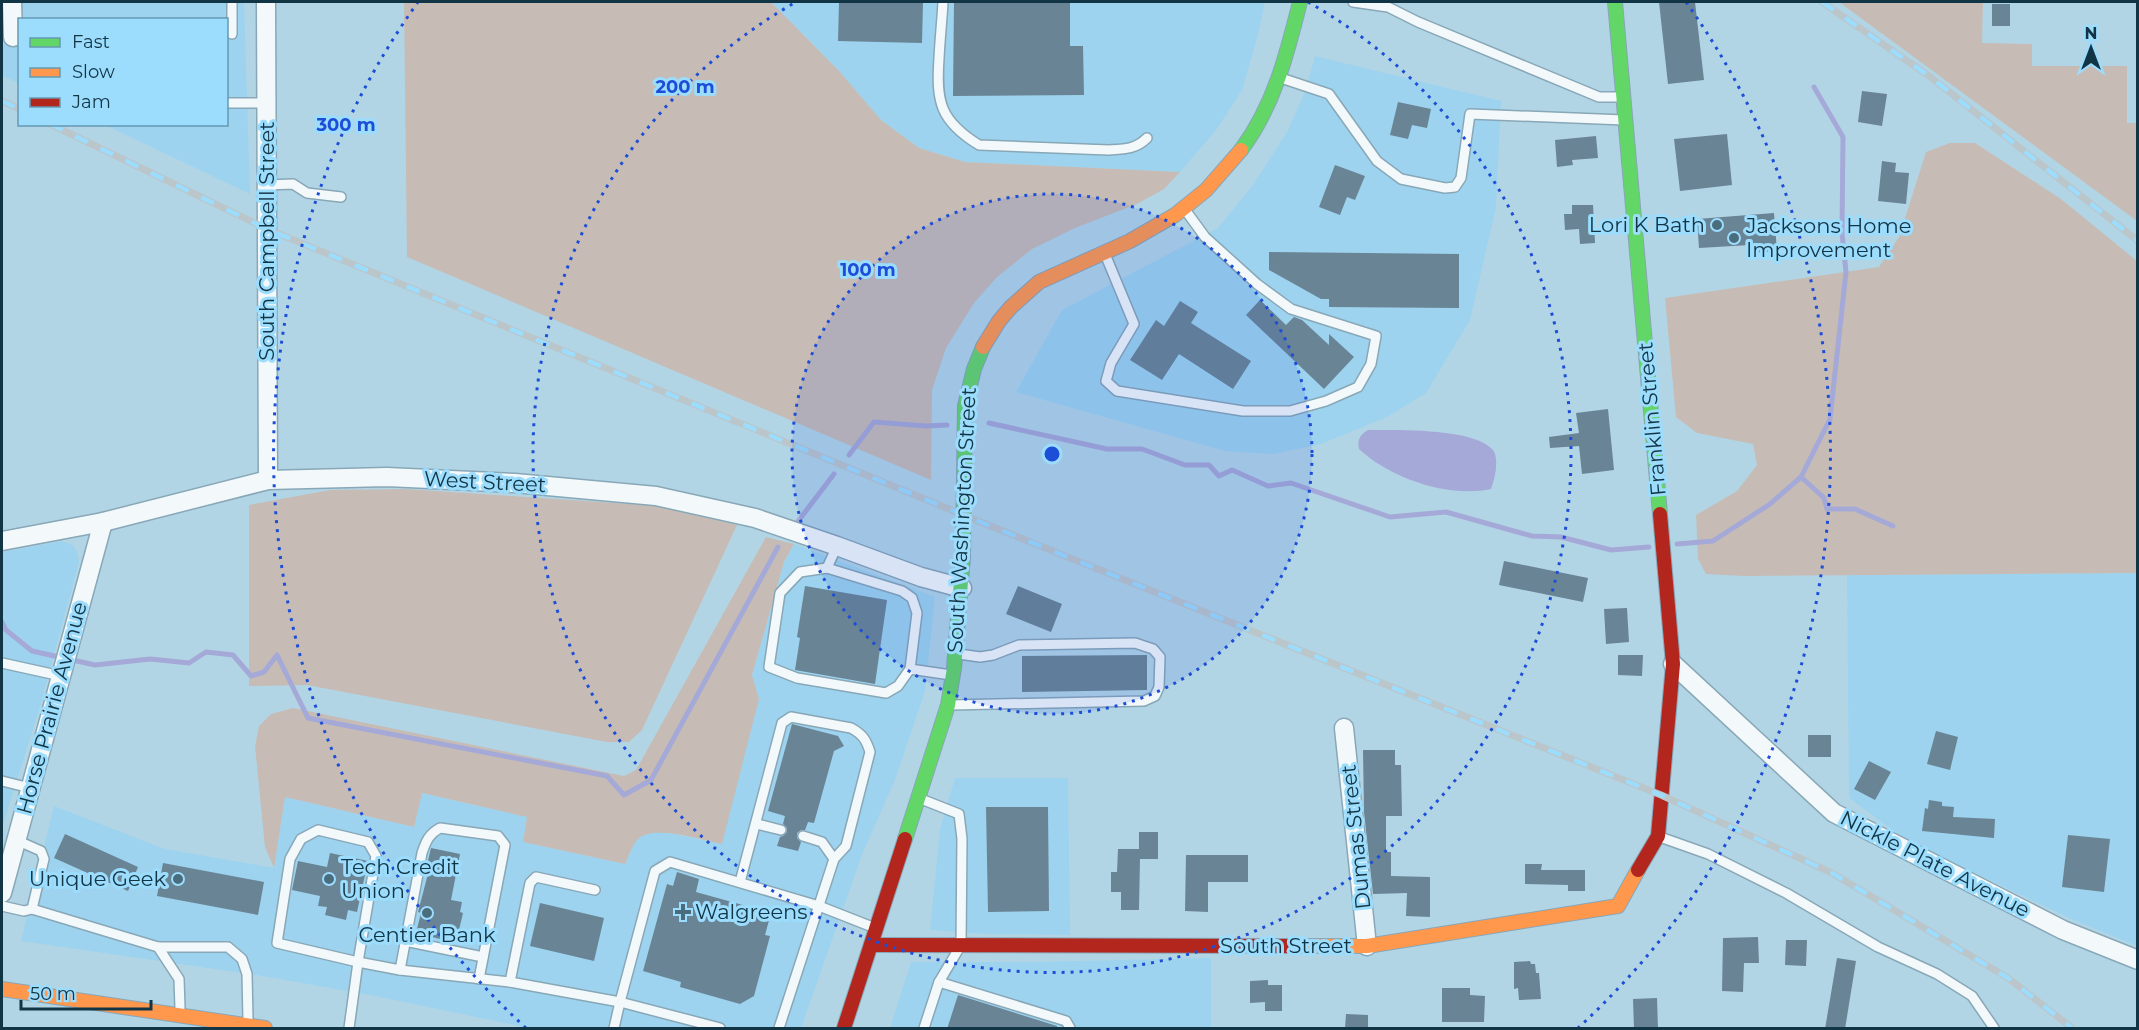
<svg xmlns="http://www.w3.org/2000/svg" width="2139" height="1030" viewBox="0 0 2139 1030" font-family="Montserrat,sans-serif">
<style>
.built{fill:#9dd3ee}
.green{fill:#c6bcb5}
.water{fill:#a5a9d8}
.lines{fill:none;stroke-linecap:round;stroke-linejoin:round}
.stream{stroke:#a5a9d8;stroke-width:5}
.building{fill:#698495}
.lane-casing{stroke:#88a7b7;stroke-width:12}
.street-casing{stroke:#88a7b7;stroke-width:21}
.fast-casing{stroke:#88a7b7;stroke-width:16}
.slow-casing{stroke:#88a7b7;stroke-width:16}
.jam-casing{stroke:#88a7b7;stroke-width:16}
.lane{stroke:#f3f9fb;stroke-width:9}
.street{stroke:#f3f9fb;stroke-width:18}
.fast{stroke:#63d668;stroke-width:14}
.slow{stroke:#ff974d;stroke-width:14}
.jam{stroke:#b3261e;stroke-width:14}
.rail-casing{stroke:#bbc6cb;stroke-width:7}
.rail{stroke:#9cdcfc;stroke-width:4.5;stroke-dasharray:14;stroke-linecap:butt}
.ring{fill:none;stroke:#1d4ed8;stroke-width:3;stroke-dasharray:3 6}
.poi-dot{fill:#4a6d7d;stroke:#9cdcfc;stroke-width:2}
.labels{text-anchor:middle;stroke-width:6;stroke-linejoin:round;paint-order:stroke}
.poi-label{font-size:21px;fill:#123545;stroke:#9cdcfc;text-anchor:start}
.street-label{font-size:21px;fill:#123545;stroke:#9cdcfc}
.centre{fill:#1d4ed8;stroke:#9cdcfc;stroke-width:3}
.ring-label{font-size:18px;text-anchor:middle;font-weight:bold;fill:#1d4ed8;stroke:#9cdcfc;stroke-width:6;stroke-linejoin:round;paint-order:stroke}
</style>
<rect width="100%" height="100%" fill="#b2d5e6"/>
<!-- built -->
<g class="built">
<path d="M2,2h242l6,192 -145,-69 121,-1v-104h-206l-1,64 -17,-9z"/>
<path d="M771,2h494l-7,33 -16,55 -25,39 -37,43 -215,-10 -46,-14 -38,-28 -42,-49z"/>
<path d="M1315,56l186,45 -5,106 -26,113 -44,73 -39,24 -66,27 -48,10 -48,-3 -209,-59 46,-82 156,-82 34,-42 35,-54 18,-40z"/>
<path d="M62,541l10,4 5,6 2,11 -39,145 -38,121v-276z"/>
<path d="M794,544l141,53 -10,94 -30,89 -32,72 -62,176h-272l-154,-32 -112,-20 -242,-35 33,-135 111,43 109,19 11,-71 129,30 7,-34 106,24 -4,25 102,22 11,-24 9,-7 15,-2 61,13 38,-145 -7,-24 32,-113z"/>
<path d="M2137,573v373l-66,-27 -163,-78 -59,-43 -2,-223z"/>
<path d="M955,778h113l2,157 -84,-1 -56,-4 10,-101z"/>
<path d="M1211,958v70h-321l21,-66h120z"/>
</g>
<!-- green -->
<g class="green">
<path d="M404,2h367l68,69 42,49 38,28 46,14 215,10 -16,17 -27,15 -62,24 -43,21 -35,28 -23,26 -28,45 -14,42 -1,90 -524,-223z"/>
<path d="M1839,2h144l-1,41 50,1v22h95v57h10v98z"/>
<path d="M1950,143h25l86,56 76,62v312l-393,3 -38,-2 -8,-15 -2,-44 41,-24 20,-26 -4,-21 -56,-11 -21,-16 -11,-119 214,-31 20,-30 27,-85z"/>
<path d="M406,489l255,17 76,19 -95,205 -13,12h-22l-300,-57 -58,1v-181l81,-15z"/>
<path d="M766,537l28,7 -10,18 -32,113 7,24 -37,145c-21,-4 -68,-20 -84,-5 -6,6 -9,17 -13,25l-102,-22 4,-25 -105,-24 -8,34 -129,-30 -11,71 -9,-21 -10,-101 4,-20 12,-12 22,-6 331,68 12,-6z"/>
</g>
<!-- water -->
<path class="water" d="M1368,430c28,0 105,-2 124,19 8,8 3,30 -1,40 -42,9 -100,-10 -132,-40 -2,-10 1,-14 9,-19z"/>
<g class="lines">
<!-- stream -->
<g class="stream">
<path d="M989,423l118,26h35l43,16h24l10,11 13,-6 36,16 23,-3 99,34 56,-5 86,24 29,1 50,13 38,-3"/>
<path d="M849,455l25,-33 52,4 21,-1"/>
<path d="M1801,477l23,21 3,11h28l38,17"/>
<path d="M796,524l38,-50"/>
<path d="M1677,544l36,-3 57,-37 31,-27 29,-58 16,-147 -4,-39 1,-96 -29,-50"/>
<path d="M2,622l4,8 26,21 63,14 55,-6 39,4 17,-11 27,3 18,21 13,-4 13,-17 31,63 299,58 17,19 27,-15 127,-233"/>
</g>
</g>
<!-- building -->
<g class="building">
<path d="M839,2h84l-1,41 -84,-2z"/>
<path d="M954,2h116v44h13l1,49 -131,1z"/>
<path d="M1659,2h36l9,78 -36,4z"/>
<rect x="1992" y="4" width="18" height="22"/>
<path d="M1862,91l25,3 -5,32 -24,-4z"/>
<path d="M1398,102l33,7 -4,19 -15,-3 -4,14 -18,-4z"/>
<path d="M1727,134l5,51 -52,6 -6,-52z"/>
<path d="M1596,136l2,22 -26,2 1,5 -16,2 -2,-27z"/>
<path d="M1882,161l14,2 -1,9 14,1 -3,31 -28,-3z"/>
<path d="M1335,165l30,11 -10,24 -8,-3 -7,18 -21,-8z"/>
<path d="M1572,205h21l2,38 -15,1 -1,-15 -14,1 -1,-16h8z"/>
<path d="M1774,213l3,38 -27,2v-8l-51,3 -2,-29z"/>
<path d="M1269,252l190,2v54l-130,-1v-8h-8l-52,-29z"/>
<path d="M1260,300l26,25 8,-8 8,3 27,25v-11l25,23 -30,32 -78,-74z"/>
<path d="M1180,301l18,11 -7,11 60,38 -18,28 -54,-35 -17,26 -32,-20 26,-40 8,6z"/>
<path d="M1608,409l6,61 -32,4 -3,-28 -29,2 -1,-11 30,-4 -3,-20z"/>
<path d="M1504,561l84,17 -5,24 -84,-17z"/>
<path d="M805,586l82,14 -12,84 -80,-14 5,-32 -3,-1z"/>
<path d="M1018,586l44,18 -11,28 -45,-18z"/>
<path d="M1627,608l2,34 -23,2 -2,-35z"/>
<path d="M1147,655v35l-125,2v-36z"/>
<path d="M1618,655h25l-1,21 -24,-1z"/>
<path d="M792,724l46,12 6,10 -10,5 -20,72 -6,-1 -3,8h-4l-4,3v5l4,4 -3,9 -21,-5 3,-9 3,-1 4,-4v-4l-4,-4 2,-8 -17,-5z"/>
<path d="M1936,731l22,6 -8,33 -23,-6z"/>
<rect x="1808" y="735" width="23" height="22"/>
<path d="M1363,750h32v15h6l1,51h-16v36h5v24l39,1v40l-24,-1 1,-23 -34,1 -9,-82z"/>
<path d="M1869,761l22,11 -16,28 -21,-11z"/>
<path d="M1929,800l13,2v4l12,1 -1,10 42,2 -1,19 -72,-7 3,-23 3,1z"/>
<path d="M986,807h62l1,104 -61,1z"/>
<path d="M1139,832h19v27h-18l-1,51h-18v-18h-10v-20h6l1,-23h21z"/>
<path d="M65,834l73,33 -10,24 -74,-33z"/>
<path d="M2068,835l42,4 -6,53 -42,-5z"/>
<path d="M431,848l29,6 -9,46 11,2 -2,10 3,1 -4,17h-2l-2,10h-11l-28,-7 5,-20 -3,-1 11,-42 -3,-1z"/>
<path d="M330,853l38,8 -11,51 -9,-2 -2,10 -21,-5 2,-8 -9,-1 2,-10 -28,-6 6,-29 29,6z"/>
<path d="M1186,855h62v27h-40v30l-23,-1z"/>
<path d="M163,863l101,19 -6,33 -101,-19z"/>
<path d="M1525,864h17l-1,6h44v21h-17v-6l-43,-1z"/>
<path d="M677,872l22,7 -3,13 75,21 -6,22 5,1 -16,60 -14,8 -60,-17 1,-5 -38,-11 24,-87 6,2z"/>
<path d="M540,903l64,15 -10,43 -64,-15z"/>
<path d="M1758,937l1,26h-15l-1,29 -21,-1 1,-53z"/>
<path d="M1786,940h21l-1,26 -21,-1z"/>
<path d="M1837,958l19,3 -11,68h-20z"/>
<path d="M1530,961l1,3h4l1,9h3l2,26 -22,1 -1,-12 -4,1v-27z"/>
<path d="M1268,980v5h14v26h-17v-9l-15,1v-22z"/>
<path d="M1442,988h28v7l15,1 -1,26h-42z"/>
<path d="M958,995l99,31 -1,3h-109z"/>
<path d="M1657,998l1,31h-24l-1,-30z"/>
<path d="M1346,1014l22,1v14h-23z"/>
</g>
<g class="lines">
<defs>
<g id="lane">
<path d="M232,2v32"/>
<path d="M943,2c-1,18 -3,37 -4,56 -3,44 1,63 40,87l130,5c16,-1 27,-1 38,-12"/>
<path d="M1353,2l35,5 30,15 181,75h24"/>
<path d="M1281,78l48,16 48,67 24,18 44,9 10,-1 6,-9 9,-64 154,6"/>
<path d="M226,103h41"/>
<path d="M267,185l26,-1 14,9 34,4"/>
<path d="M1105,254l29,70 -23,39 -5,18 11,10 126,20h47l36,-10 32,-14 13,-23 5,-28 -85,-27 -34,-25 -52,-47 -19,-26"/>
<path d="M837,546l-10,22 75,23 10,7 5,15 -7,56 41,6"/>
<path d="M827,568l-27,4 -20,21 -11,74 28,11 89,15 12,-7 12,-17"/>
<path d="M2,663l59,13"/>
<path d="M950,705l194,-4 11,-5 4,-9 1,-30 -7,-8 -18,-6 -116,2 -26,10 -13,2 -21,-3"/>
<path d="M2,781l28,7"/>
<path d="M921,799l38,15 3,25 -1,106 -22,37 -15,46"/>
<path d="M757,824l24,6"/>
<path d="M318,830l50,12 8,14 -18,106 -81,-19 13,-84 11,-20z"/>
<path d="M803,836l19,6 12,17"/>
<path d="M1660,837l48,17 78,39 92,54 59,27 35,22 22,32"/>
<path d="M740,882l42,-159 9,-6 60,11c11,6 15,11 19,24l-24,94 -12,13 -55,169"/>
<path d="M2,906l22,5 8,-2 12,-50 -3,-8 -25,-11"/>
<path d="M32,909l126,38 21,32 1,29"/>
<path d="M405,941l78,16"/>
<path d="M158,947h70l14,12 5,15 1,46"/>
<path d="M400,970l22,-117c4,-12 7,-19 18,-25l58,8 7,9 -26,134"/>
<path d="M510,982l20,-99 6,-6 59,13"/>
<path d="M939,982l127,39 4,7"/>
<path d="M349,1028l9,-66 42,8 110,12 110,20 -6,26"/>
<path d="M720,1028l-100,-26 35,-131 15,-9 149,44 56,22"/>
</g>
<g id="street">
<path d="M12,2l1,35"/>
<path d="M266,2l2,478"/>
<path d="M2,541l101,-19 165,-42 119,-3 128,6 141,13 99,22 82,28 84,31 41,11"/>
<path d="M1673,664l161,149 229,117 75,30"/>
<path d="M1344,728l23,218"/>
<path d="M2,893l101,-371"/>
</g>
<g id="fast">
<path d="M1615,2l45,512"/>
<path d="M1241,150c33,-44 46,-96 59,-148"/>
<path d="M905,839l43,-134 6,-37 9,-112 2,-150 9,-37 9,-22"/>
</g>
<g id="slow">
<path d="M983,347l16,-26 12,-14 28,-25 91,-41 45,-26 31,-25 35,-40"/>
<path d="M1289,946h78l251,-40 20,-36"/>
<path d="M2,989l263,39"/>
</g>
<g id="jam">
<path d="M1638,870l20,-34 15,-172 -13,-150"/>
<path d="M871,945l418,1"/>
<path d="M844,1028l61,-189"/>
</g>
</defs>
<!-- lane casing -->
<use href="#lane" class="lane-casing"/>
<!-- street casing -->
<use href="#street" class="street-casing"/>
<!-- fast casing -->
<use href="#fast" class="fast-casing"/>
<!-- slow casing -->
<use href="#slow" class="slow-casing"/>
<!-- jam casing -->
<use href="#jam" class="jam-casing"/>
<!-- lane -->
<use href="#lane" class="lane"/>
<!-- street -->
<use href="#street" class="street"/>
<!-- fast -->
<use href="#fast" class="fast"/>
<!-- slow -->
<use href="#slow" class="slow"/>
<!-- jam -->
<use href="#jam" class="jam"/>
<defs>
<g id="rail">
<path d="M1822,2l107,74 209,165"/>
<path d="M2,101l18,8"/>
<path d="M50,124l217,105 721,296 673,270 171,78 176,105 64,50"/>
</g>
</defs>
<!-- rail casing -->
<use href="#rail" class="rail-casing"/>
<!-- rail -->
<use href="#rail" class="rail"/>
</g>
<!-- distance rings -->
<circle cx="1052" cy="454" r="260" fill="#1d4ed8" fill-opacity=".12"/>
<g class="ring">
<circle cx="1052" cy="454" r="260"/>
<path d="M1308 2A519 519 0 1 1 796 2"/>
<path d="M526 1028A779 779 0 0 1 418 2M1686 2A779 779 0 0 1 1578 1028"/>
</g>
<!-- markers -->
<g class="poi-dot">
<circle cx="1717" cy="225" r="6"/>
<circle cx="1734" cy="238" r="6"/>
<circle cx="178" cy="879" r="6"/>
<circle cx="329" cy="879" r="6"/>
<path d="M680 903h6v6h6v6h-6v6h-6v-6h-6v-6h6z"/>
<circle cx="427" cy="913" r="6"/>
</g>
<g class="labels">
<!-- poi labels -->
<g class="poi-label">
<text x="1705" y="232" text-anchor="end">Lori K Bath</text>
<text x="1746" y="233">Jacksons Home<tspan x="1746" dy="24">Improvement</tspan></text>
<text x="341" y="874">Tech Credit<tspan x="341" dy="24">Union</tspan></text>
<text x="166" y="886" text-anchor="end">Unique Geek</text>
<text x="695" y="919">Walgreens</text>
<text x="427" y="942" text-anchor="middle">Centier Bank</text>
</g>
<!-- street labels -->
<g class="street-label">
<text transform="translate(267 241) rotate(-90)" y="7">South Campbell Street</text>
<text transform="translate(1652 419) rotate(-95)" y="7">Franklin Street</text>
<text transform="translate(485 482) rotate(3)" y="7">West Street</text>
<text transform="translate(962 520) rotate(-87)" y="7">South Washington Street</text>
<text transform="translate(52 708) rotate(-75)" y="7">Horse Prairie Avenue</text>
<text transform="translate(1356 837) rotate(-96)" y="7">Dumas Street</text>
<text transform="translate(1935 864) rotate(27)" y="7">Nickle Plate Avenue</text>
<text x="1286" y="953">South Street</text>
</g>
</g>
<circle cx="1052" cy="454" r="9" class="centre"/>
<g class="ring-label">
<text x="685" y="93">200 m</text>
<text x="346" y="131">300 m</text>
<text x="868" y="276">100 m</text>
</g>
<!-- border -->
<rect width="2139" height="1030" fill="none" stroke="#123545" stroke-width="6"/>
<!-- legend -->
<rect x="18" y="18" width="210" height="108" fill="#9cdcfc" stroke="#6599b3" stroke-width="1.5"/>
<rect x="30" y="38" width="30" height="9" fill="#63d668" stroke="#6599b3" stroke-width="1.5"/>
<text x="72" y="48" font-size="18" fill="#123545">Fast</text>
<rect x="30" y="68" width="30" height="9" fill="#ff974d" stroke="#6599b3" stroke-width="1.5"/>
<text x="72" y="78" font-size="18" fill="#123545">Slow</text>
<rect x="30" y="98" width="30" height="9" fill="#b3261e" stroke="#6599b3" stroke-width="1.5"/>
<text x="72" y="108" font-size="18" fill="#123545">Jam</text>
<!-- north arrow -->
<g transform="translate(2091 48)" stroke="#9cdcfc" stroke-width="4.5" paint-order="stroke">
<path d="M0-4.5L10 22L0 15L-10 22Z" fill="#123545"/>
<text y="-9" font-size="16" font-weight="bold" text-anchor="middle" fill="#123545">N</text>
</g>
<!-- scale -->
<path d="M21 1000v9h130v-9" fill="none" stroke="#123545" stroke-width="3"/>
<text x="30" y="1000" font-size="18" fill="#123545" stroke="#9cdcfc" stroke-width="4.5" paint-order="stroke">50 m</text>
</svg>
